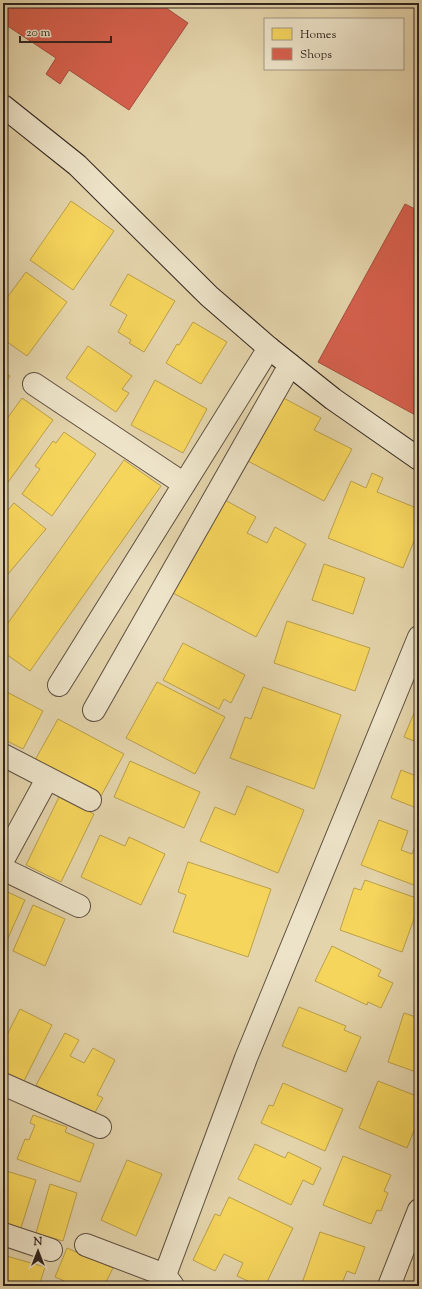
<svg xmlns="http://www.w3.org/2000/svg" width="422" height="1289" viewBox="0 0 422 1289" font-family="'Sorts Mill Goudy',serif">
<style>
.homes{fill:#f6d55c;stroke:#bba04a}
.shops{fill:#d6604d;stroke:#a44e3f}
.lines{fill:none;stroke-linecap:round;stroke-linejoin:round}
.street-casing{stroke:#5e5042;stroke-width:24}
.secondary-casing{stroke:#31241f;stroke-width:24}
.street{stroke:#ede3c8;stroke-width:22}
.secondary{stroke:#ede3c8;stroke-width:22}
</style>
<rect width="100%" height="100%" fill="#e4d4ab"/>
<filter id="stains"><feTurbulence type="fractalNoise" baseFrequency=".005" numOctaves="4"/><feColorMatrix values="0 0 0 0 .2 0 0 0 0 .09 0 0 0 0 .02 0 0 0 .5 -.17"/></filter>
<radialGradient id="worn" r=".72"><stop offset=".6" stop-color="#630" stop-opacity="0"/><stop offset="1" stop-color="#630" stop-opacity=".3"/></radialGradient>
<!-- homes -->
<g class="homes">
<path d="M71,201l43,30 -41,59 -43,-30z"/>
<path d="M26,272l41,30 -40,54 -24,-17v-36z"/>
<path d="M128,274l47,27 -31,51 -15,-9 2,-3 -13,-8 9,-17 -17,-10z"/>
<path d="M193,322l34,20 -26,42 -35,-21 11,-19 2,1z"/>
<path d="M88,346l44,30 -10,13 7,4 -13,19 -50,-34z"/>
<path d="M3,371l7,5 -7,10z"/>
<path d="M155,380l52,29 -24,44 -52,-28z"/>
<path d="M278,395l43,23 -7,12 38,19 -28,52 -80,-42z"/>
<path d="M22,398l31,22 -47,65 -3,-2v-59z"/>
<path d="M64,432l32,22 -44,62 -30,-22 18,-25 -5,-3 18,-25 3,2z"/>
<path d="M124,460l37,26 -131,185 -27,-19v-22z"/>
<path d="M372,473l11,5 -6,14 42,17v20l-16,39 -75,-30 23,-57 15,7z"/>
<path d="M223,499l33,18 -9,16 20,10 8,-16 31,17 -50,93 -83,-44z"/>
<path d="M14,503l32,26 -43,51v-64z"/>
<path d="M324,564l41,14 -12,36 -41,-14z"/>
<path d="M287,621l83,27 -15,43 -81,-28z"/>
<path d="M183,643l62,32 -14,28 -7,-4 -5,10 -56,-29z"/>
<path d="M157,682l68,35 -30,57 -69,-36z"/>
<path d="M263,687l78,28 -27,74 -84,-31 15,-41 6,2z"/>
<path d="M3,690l40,21 -20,38 -20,-10z"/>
<path d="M419,701v42l-15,-6z"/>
<path d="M58,719l66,35 -23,42 -66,-36z"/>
<path d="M130,761l70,31 -16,36 -70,-31z"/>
<path d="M401,770l18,7v32l-28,-11z"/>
<path d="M247,786l57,24 -26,63 -78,-32 15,-34 20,8z"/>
<path d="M59,797l35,17 -33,68 -35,-17z"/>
<path d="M379,820l29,11 -7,19 11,4 7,-19v52l-58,-22z"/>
<path d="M100,835l25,11 4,-9 36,17 -24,51 -60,-28z"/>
<path d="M188,862l83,27 -23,68 -75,-25 13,-37 -8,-3z"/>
<path d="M365,880l54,19v6l-17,47 -62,-22 14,-42 7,2z"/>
<path d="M3,890l22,10 -21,47h-1z"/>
<path d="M33,905l32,14 -20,47 -32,-15z"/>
<path d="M332,946l49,24 -3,6 15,7 -12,25 -13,-6 -1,3 -52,-24z"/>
<path d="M299,1007l47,19 -2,4 17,7 -15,35 -64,-26z"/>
<path d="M20,1009l32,16 -29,58 -20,-10v-30z"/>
<path d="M404,1013l15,5v55l-31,-11z"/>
<path d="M65,1033l14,7 -9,16 14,7 9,-15 22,12 -18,35 6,3 -10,18 -57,-31z"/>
<path d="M378,1081l41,16v21l-12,30 -48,-20z"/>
<path d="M283,1083l60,26 -18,42 -64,-28 8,-18 4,1z"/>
<path d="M3,1108l5,2 -5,14z"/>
<path d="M33,1115l34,12 -2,5 29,12 -14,38 -63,-23 8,-20 4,1 6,-15 -5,-2z"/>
<path d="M255,1144l30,14 3,-6 33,16 -8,17 -10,-5 -12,25 -53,-26z"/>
<path d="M343,1156l48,19 -7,16 4,2 -7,18 -4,-1 -6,14 -48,-19z"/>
<path d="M127,1160l35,14 -26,62 -35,-16z"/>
<path d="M3,1170l33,10 -16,51 -17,-5z"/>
<path d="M50,1184l27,9 -14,48 -27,-8z"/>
<path d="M229,1197l64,31 -28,58h-6l-22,-10 6,-13 -19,-9 -9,17 -22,-11 22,-46 5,2z"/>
<path d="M320,1232l45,15 -10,27 -8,-3 -6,15h-40z"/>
<path d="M67,1248l46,20 -9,18h-28l-21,-9z"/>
<path d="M3,1255l42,12 -6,19h-36z"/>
</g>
<!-- shops -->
<g class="shops">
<path d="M3,3h156l29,20 -59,87 -60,-40 -9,14 -14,-10 10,-16 -53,-35z"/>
<path d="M405,204l14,7v206l-101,-55z"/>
</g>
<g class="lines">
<defs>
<g id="street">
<path d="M34,384l150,100"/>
<path d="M59,685l210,-337"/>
<path d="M94,710l196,-345"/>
<path d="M3,755l87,45"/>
<path d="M3,860l44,-81"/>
<path d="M3,869l76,37"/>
<path d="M3,1084l97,43"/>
<path d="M3,1234l48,16"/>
<path d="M86,1245l79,30"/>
<path d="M173,1286l-8,-11 81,-217 173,-421"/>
<path d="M389,1286l30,-76"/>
</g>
<path id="secondary" d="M3,106l74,59 132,131 60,52 64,51 86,60"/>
</defs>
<!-- street casing -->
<use href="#street" class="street-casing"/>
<!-- secondary casing -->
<use href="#secondary" class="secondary-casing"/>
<!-- street -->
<use href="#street" class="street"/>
<!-- secondary -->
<use href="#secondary" class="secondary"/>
</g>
<!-- margin -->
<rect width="422" height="1289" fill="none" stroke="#e4d4ab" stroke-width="16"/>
<rect x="4" y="4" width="414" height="1281" fill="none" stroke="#31241f" stroke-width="2"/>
<rect x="8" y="8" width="406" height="1273" fill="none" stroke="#31241f"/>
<!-- legend -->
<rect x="264" y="18" width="140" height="52" fill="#ede3c8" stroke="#a29784"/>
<rect x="272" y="28" width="20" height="12" fill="#f6d55c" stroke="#a29784"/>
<text x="300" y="38" font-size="12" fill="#31241f">Homes</text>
<rect x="272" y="48" width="20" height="12" fill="#d6604d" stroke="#a29784"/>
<text x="300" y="58" font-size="12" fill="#31241f">Shops</text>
<!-- north arrow -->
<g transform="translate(38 1251)" stroke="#ede3c8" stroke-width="3" paint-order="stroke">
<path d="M0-3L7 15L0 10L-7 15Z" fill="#31241f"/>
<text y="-6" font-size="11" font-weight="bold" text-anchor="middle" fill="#31241f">N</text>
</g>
<!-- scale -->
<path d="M20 36v6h91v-6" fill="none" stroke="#31241f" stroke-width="2"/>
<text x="26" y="36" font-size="12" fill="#31241f" stroke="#ede3c8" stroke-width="3" paint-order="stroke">20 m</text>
<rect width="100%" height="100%" filter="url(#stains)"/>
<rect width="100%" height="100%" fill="url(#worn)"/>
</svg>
